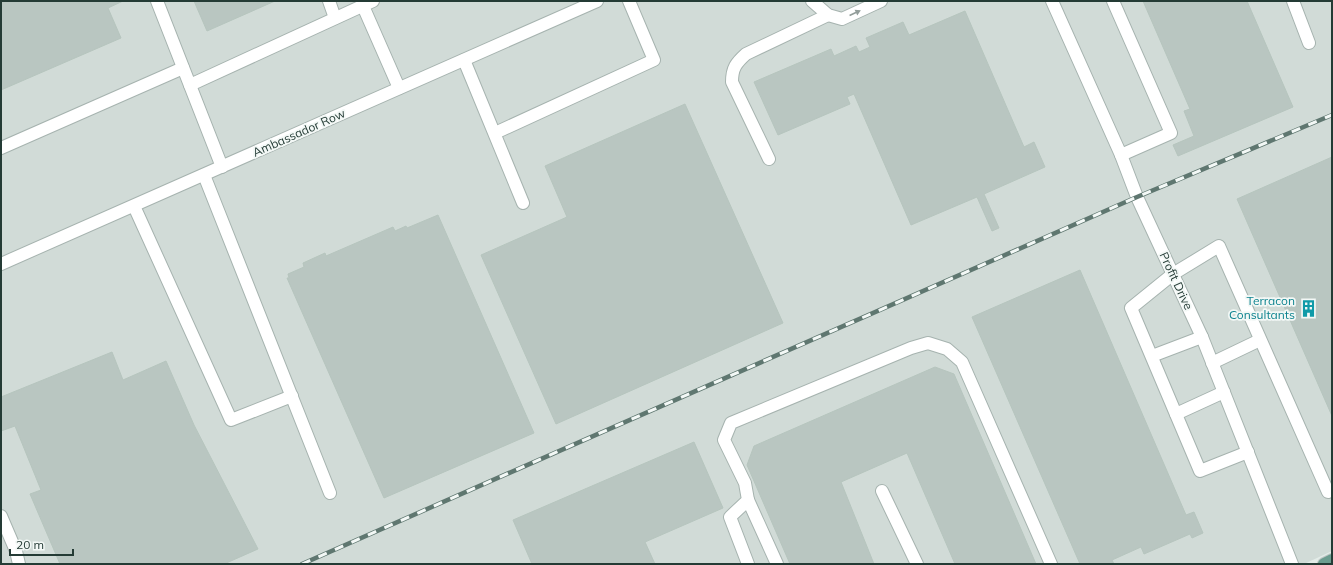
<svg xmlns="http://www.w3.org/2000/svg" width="1333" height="565" viewBox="0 0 1333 565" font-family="Mulish,sans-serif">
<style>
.built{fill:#d1dbd7}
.building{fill:#b9c6c1;stroke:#b6c5be}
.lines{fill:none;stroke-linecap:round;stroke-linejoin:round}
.minor-casing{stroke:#a6b3af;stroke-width:14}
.major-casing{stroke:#c2c8c6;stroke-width:14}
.minor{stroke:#fff;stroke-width:12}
.major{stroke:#6c9d90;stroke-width:12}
.rail-casing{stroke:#5f7770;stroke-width:4.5}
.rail{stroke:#f3f8f6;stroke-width:3;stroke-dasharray:9;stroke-linecap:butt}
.oneway{fill:#929d9a}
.labels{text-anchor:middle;stroke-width:3.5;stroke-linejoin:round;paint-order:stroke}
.street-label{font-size:12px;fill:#243b35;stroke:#f3f8f6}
.culture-label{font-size:12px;fill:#0d838f;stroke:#f3f8f6;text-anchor:end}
</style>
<rect width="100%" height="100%" fill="#e3ece8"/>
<!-- built -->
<path class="built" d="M1,1h1331v550l-28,13h-1303z"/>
<!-- building -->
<g class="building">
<path d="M1,1h122l-15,7 13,30 -120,52z"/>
<path d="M194,1h81l-68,30z"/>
<path d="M1143,1h104l46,106 -115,49 -5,-11 21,-9 -10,-25 6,-2z"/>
<path d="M965,11l59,136 10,-5 11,25 -61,27 15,34 -7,3 -15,-34 -66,28 -57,-131 -7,3 3,7 -72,31 -24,-53 77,-33 3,7 22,-10 3,6 11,-5 -4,-9 37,-16 6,13z"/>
<path d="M685,104l98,219 -227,101 -75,-169 86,-38 -22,-51z"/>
<path d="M1332,157v259l-95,-217z"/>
<path d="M438,215l96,218 -150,65 -97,-220h2l-1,-4 16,-7 -1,-4 22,-10 1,3 67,-29 2,4 11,-5 1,2z"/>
<path d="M1080,270l106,245 8,-3 9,21 -11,5 -2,-4 -46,20 -3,-7 -29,13 2,4h-34l-108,-247z"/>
<path d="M112,352l11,28 43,-19 28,64 64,124 -34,15h-164l-30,-70 11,-4 -26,-64 -14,5v-34z"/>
<path d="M935,367l19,7 82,190h-81l-48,-111 -66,29 33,82h-84l-43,-99 7,-19z"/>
<path d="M694,442l29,66 -78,34 10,22h-123l-19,-44z"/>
</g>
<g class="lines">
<defs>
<g id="minor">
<path d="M157,1l65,166"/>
<path d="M329,1l6,17"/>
<path d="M812,1l16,14 14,4 39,-18"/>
<path d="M1052,1l69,154 16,42 65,140 90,227"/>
<path d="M1113,1l58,132 -50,22"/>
<path d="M1293,1l16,42"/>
<path d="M363,6l36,82"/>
<path d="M464,60l59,143"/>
<path d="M190,85l183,-84"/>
<path d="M495,133l159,-73 -25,-59"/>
<path d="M1,148l182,-80"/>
<path d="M769,159l-37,-77c0,-14 4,-19 14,-28l82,-39"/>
<path d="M204,175l126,318"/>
<path d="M134,206l97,214 61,-24"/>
<path d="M1,264l596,-263"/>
<path d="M1152,356l50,-19"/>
<path d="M1212,363l48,-23"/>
<path d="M1176,414l48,-22"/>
<path d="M1248,452l-48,19 -69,-163 42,-34 46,-28 109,246"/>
<path d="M882,491l35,73"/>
<path d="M748,500l29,64"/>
<path d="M1,516l15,35 3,13"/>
<path d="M748,564l-18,-47 18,-17 -3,-17 -21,-43 7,-17 180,-75 17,-5 19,6 15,13 89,202"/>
</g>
<path id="major" d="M1324,564l8,-4"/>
</defs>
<!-- minor casing -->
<use href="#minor" class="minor-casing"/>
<!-- major casing -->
<use href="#major" class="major-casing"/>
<!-- minor -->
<use href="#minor" class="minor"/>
<!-- major -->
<use href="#major" class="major"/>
<defs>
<path id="rail" d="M302,564l835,-367 195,-82"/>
</defs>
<!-- rail casing -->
<use href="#rail" class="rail-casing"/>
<!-- rail -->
<use href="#rail" class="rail"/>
</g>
<!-- one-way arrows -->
<defs><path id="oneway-solid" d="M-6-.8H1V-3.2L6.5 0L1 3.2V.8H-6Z"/></defs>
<use class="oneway" href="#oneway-solid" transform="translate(855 13) rotate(-25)"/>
<!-- icons -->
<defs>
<symbol id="building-bare" viewBox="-9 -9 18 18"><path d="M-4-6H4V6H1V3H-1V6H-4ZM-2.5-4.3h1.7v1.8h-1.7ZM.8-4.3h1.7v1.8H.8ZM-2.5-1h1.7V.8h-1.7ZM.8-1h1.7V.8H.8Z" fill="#0f9aa8" stroke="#f3f8f6" stroke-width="2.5" paint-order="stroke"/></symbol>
</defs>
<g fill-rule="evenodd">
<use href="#building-bare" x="1296" y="296" width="25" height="25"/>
</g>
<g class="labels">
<!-- street labels -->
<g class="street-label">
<text transform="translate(299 133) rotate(-24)" y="4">Ambassador Row</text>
<text transform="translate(1176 281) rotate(65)" y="4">Profit Drive</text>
</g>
<!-- culture labels -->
<g class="culture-label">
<text x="1295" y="305">Terracon<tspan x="1295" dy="14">Consultants</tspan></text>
</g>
</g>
<!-- border -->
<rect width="1333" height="565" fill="none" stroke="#243b35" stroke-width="4"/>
<!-- scale -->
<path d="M10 549v6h63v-6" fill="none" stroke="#243b35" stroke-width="2"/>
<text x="16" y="549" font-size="12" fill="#243b35" stroke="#f3f8f6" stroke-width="3" paint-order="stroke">20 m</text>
</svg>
